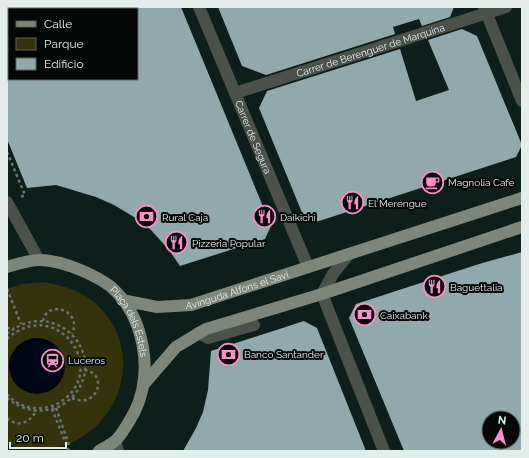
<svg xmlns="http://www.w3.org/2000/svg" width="529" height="458" viewBox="0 0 529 458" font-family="Raleway,sans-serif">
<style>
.green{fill:#34330b}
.water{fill:#000516}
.building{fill:#91a8ac;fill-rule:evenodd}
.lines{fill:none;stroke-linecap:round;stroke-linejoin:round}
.path{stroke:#667572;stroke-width:2.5;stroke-dasharray:3 3;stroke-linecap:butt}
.minor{stroke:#4b514b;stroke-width:12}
.major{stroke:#7c867a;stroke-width:12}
.labels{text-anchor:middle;stroke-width:4;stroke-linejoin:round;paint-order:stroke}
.street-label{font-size:10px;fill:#e3eeeb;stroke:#030806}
.poi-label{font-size:10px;fill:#e3eeeb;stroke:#030806;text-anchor:start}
</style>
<rect width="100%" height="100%" fill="#0d1f1b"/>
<!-- green -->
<path class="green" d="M44,282c15,3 29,6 43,15 53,35 46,113 -10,143 -10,6 -22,9 -34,9 -12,0 -25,0 -36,-6v-154l14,-5z"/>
<!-- water -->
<circle class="water" cx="37" cy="366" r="28"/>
<!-- building -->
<g class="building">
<path d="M137,7h44l90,219 -6,13 -85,27 -11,-16 -18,-20 -12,-10 -25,-15 -18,-8 -40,-12 -29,3 -20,-49v-60h130z"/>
<path d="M218,7h236l-4,10 -28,9 -3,-7 -26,8 2,7 -129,41 -24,-9z"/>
<path d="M462,29l15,7 45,109 -6,12 -200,65 -13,-7 -44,-107 8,-17 133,-42 16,52 33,-11 -21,-50z"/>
<path d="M522,252v199h-118l-55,-133 7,-14 123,-40zM489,418h24v24h-24z"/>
<path d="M304,321l13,7 49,123h-183l13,-23 7,-16 5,-22 3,-39z"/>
</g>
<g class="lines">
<!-- path -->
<g class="path">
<path d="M7,152l18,43 -5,2"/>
<path d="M7,289l14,35"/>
<path d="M43,321c4,-22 40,-11 29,13"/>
<path d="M7,328h7"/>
<path d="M7,334c44,-38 102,16 68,60 -6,7 -14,13 -23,15 -18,4 -31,0 -45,-11"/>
<path d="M7,339c46,-42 99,23 60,58 -7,6 -15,10 -24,11 -14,1 -27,-3 -36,-14"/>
<path d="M72,398c25,12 37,-24 13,-28"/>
<path d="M56,408l13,37"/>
<path d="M52,409l17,42"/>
<path d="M7,418c10,9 21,6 28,-5l-2,-2"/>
</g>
<!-- minor -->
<g class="minor">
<path id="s1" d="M199,7l109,260"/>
<path d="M484,7l38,94"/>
<path d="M16,9l6,-2"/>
<path id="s2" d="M235,93l271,-86"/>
<path d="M7,202l32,58"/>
<path d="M349,254l-16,20 -11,20 62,157"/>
<path d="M198,333l10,5 46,-13"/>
<path d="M115,441l3,10"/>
</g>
<!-- major -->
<g class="major">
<path id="s3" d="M7,267c10,-3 22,-7 33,-7 15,0 29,5 43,11 9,4 19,9 27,15 34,29 44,85 25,125 -5,9 -13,24 -20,30 -5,4 -11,7 -16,10"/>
<path id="s4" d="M122,300l35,7 34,-2 331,-107"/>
<path d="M144,384l32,-37 30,-18 116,-35 200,-67"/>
</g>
</g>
<!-- icons -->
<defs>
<symbol id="cafe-ring" viewBox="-11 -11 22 22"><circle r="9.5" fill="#030806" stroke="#f98fca" stroke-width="1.5"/><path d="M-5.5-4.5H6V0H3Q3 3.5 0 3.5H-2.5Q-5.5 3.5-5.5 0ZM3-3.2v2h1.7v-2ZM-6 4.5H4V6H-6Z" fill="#f98fca"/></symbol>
<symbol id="restaurant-ring" viewBox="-11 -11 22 22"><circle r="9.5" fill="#030806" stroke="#f98fca" stroke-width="1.5"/><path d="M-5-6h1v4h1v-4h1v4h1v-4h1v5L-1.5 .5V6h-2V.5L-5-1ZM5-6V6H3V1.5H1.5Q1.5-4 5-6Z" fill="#f98fca"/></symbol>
<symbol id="bank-ring" viewBox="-11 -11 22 22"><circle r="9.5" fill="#030806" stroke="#f98fca" stroke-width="1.5"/><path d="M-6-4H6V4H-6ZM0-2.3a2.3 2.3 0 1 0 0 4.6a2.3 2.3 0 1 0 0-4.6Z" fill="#f98fca"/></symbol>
<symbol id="station-ring" viewBox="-11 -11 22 22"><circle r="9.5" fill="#030806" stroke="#f98fca" stroke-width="1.5"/><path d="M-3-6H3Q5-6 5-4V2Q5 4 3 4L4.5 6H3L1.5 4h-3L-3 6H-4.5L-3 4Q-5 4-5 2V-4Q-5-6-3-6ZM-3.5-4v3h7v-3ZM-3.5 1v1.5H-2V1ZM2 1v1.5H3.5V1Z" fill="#f98fca"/></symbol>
</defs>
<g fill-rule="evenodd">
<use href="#cafe-ring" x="420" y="170" width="25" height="25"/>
<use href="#restaurant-ring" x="340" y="190" width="25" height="25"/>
<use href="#bank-ring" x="134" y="204" width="25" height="25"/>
<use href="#restaurant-ring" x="252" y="204" width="25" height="25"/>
<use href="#restaurant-ring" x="164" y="230" width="25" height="25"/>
<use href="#restaurant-ring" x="422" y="274" width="25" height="25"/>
<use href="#bank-ring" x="352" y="302" width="25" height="25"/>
<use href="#bank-ring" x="216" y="342" width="25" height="25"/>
<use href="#station-ring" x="40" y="348" width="25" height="25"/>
</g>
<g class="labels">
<!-- street labels -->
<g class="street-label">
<text dy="4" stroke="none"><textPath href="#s2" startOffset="142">Carrer de Berenguer de Marquina</textPath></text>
<text dy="4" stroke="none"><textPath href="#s1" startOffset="141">Carrer de Segura</textPath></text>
<text dy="4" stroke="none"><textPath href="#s4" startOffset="118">Avinguda Alfons el Savi</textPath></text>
<text dy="4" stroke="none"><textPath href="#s3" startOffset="151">Plaça dels Estels</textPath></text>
</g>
<!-- poi labels -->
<g class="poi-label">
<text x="448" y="186">Magnolia Cafe</text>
<text x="368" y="207">El Merengue</text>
<text x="162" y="221">Rural Caja</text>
<text x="280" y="221">Daikichi</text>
<text x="192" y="247">Pizzeria Popular</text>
<text x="450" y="291">Baguettalia</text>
<text x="380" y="319">Caixabank</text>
<text x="244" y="358">Banco Santander</text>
<text x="68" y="364">Luceros</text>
</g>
</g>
<!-- border -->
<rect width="529" height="458" fill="none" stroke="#e3eeeb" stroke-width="16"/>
<!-- legend -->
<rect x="8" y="8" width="130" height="72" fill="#030806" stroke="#5d6462"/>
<rect x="16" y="21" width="20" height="6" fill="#7c867a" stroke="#5d6462"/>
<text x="44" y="28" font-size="12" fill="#e3eeeb">Calle</text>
<rect x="16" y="38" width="20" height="12" fill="#34330b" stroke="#5d6462"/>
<text x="44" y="48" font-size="12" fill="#e3eeeb">Parque</text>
<rect x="16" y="58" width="20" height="12" fill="#91a8ac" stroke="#5d6462"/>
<text x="44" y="68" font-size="12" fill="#e3eeeb">Edificio</text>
<!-- north arrow -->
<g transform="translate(501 430) rotate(7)"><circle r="19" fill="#030806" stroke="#5d6462"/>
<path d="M0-3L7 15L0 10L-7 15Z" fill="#f98fca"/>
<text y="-6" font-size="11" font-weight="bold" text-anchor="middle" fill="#e3eeeb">N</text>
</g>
<!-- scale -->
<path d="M10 442v6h56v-6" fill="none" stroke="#e3eeeb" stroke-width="2"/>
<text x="16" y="442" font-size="12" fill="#e3eeeb" stroke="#030806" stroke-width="3" paint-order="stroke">20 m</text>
</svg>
